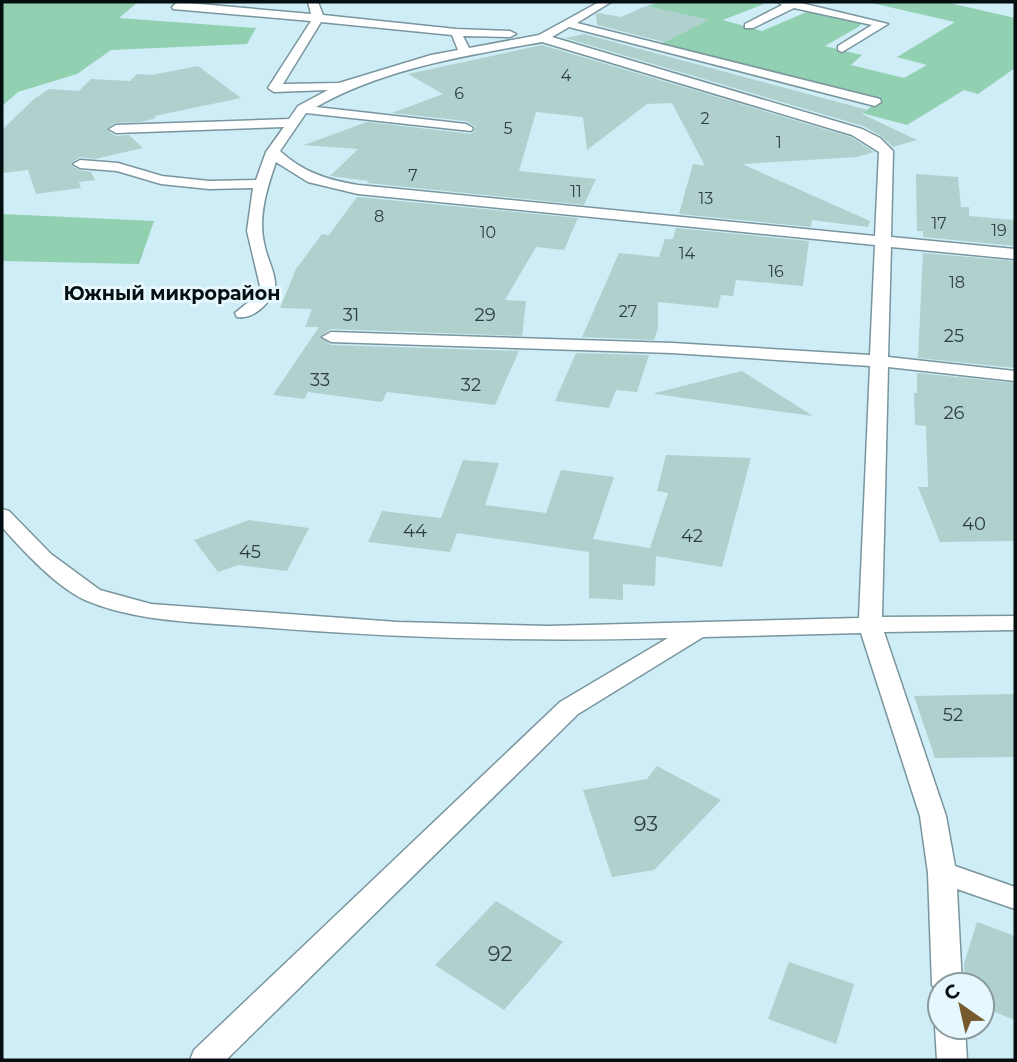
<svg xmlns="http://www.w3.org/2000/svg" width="1017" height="1062" viewBox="0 0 1017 1062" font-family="Montserrat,sans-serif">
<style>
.green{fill:#91d0b0}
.building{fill:#b0d0cd}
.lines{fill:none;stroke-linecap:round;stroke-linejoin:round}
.service-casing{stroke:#79959e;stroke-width:3}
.service{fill:#fff;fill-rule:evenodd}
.labels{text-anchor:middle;stroke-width:6;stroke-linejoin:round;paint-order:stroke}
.far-number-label{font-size:16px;fill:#2f3e3f}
.number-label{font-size:18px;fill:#2f3e3f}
.far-neighbourhood-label{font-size:19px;font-weight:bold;fill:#040d10;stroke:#e6f8fd}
.near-number-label{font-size:21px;fill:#2f3e3f}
</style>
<rect width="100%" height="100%" fill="#cfedf6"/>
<!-- green -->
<g class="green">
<path d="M2,2h136l-19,16 137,10 -9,16 -136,6 -34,24 -59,18 -16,14z"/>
<path d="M662,2h96l6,2 -41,16 39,11 47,-20 49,11 3,1 -1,3 -35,20 37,9 -11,10 53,13 23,-13 -30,-8 58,-35 -88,-20h78l70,16v50l-37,26 -14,-4 -57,35 -45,-12 18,-12 -222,-56 50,-25 -62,-14z"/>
<path d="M2,214l152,7 -15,43 -137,-3z"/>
</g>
<!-- building -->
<g class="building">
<path d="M646,6l63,14 -45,22 -67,-17 -1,-11 3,-1 22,4z"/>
<path d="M584,34l284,76 -6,4 55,26 -24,7 -12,-11 -18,-10 -298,-88z"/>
<path d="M542,45l309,92 23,15 -17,5 -115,7 128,57 -2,6 -56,-7 -1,7 -132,-13 14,-50 12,2 -33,-63 -25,1 -60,46 -4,-33 -47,-5 -17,59 77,8 -12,26 -217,-22 2,-2 -39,-5 28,-27 -54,-4 63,-23 104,12 5,-7 -10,-6 -74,-8 51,-19 -35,-20z"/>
<path d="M198,66l43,32 -87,18 2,2 -15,4 -26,1 -8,5 1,3 8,5 13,-1 14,13 -48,11 -15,-2 -8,5 -1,3 8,5 12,2 4,8 -16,2 2,6 -45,6 -8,-24 -26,3v-43l32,-31 15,-10 30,2 12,-12 39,2 7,-7 15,1z"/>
<path d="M916,174l42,3 3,30h8v9l46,4v26l-92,-9v-6h-6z"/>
<path d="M357,197l221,21 -14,32 -28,-3 -31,53 21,1 -4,35 -191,-7 -11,7 11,9 188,6 -24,54 -108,-13 -5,10 -74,-10 -4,7 -31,-4 46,-68h-14l7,-18 -32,-1 16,-39 26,-35 7,1z"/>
<path d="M676,228l133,13 -6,45 -67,-6 -3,16 -12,-1 -3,13 -60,-6v26l-4,12 -72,-3 37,-84 40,4 6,-18h8z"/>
<path d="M923,253l92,8v107l-97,-10z"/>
<path d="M576,353l73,2 -12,37 -21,-2 -7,18 -54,-7z"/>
<path d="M742,371l71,45 -158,-22v-1z"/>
<path d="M917,373l98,10v158l-75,1 -22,-55h10l-2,-61 -11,-1 -1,-32h3z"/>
<path d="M666,455l85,3 -29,109 -66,-11 -1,30 -32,-2v16l-34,-2v-46l-132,-19 -7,19 -82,-10 14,-31 59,7 22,-58 36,3 -14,42 61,8 15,-43 53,7 -21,62 57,9 18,-55 -11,-2z"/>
<path d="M249,520l60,8 -22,43 -49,-6 -20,7 -24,-32z"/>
<path d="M1015,694v63l-80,1 -21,-62z"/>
<path d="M657,766l64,34 -67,70 -42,7 -29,-87 64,-11z"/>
<path d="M496,901l67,41 -59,68 -69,-45z"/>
<path d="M977,922l38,14v84l-33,-13v-22h-17l-1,-21z"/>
<path d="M789,962l65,22 -18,60 -68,-25z"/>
</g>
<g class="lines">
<defs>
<g id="service">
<path d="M177,2l134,12 -3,-12h10l5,13 133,14 54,2 6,3 -6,3 -47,-1 6,12 70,-13 60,-33h12l-34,21 303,76 1,3 -6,4 -306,-79 -17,10 310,92 18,9 13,13 -2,86 124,12v10l-124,-12 -3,110 127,14v10l-127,-14 -6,250 133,-1v14l-131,2 62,184 9,50 60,21v22l-58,-20 5,96h-22v10l-8,-10 -4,-112 -8,-57 -59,-183 -158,4 -125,77 -352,346h-36l4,-10 366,-348 108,-64c-139,4 -271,0 -409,-11 -57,-5 -120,-4 -174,-27 -27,-12 -63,-50 -83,-73v-18l7,2 42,43 49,36 51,14 246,18 150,4 312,-8 11,-252 -198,-13 -341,-11 -9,-5 9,-5 341,11 198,12 5,-110 -517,-51 -50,-12 -32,-20c-9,26 -18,54 -12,81 3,17 13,31 11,48 -7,13 -22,29 -38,26l-2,-4 22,-18 3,-9 -13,-55 6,-43 -44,1 -48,-5 -44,-13 -37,-3 -7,-4 7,-4 38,3 44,13 47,5 47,-1 10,-28 18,-25 -168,6 -7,-4 7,-4 173,-6 9,-13 30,-16 -54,2 -6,-4 43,-67 -138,-12 -1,-2zM321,22l131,13 6,15 -27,5 -92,28 -56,1zM542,42l310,93 27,17 -4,84 -517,-51c-31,-5 -55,-13 -78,-34l26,-38 165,18 2,-3 -7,-4 -150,-17c69,-39 149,-51 226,-65z"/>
<path d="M778,2h19l91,22 -46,28 -4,-2v-4l34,-21 -78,-17 -41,20h-8v-4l37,-19z"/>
<path d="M939,1018l1,9h25l2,33h-30l-2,-33z"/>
</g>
</defs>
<!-- service casing -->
<use href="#service" class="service-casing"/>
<!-- service -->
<use href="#service" class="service"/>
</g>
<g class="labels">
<!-- far-number labels -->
<g class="far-number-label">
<text x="566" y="81">4</text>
<text x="459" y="99">6</text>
<text x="705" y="124">2</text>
<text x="508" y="134">5</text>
<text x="779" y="148">1</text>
<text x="413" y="181">7</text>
<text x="576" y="197">11</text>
<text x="706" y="204">13</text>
<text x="379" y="222">8</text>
<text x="939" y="229">17</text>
<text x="999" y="236">19</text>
<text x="488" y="238">10</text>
<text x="687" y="259">14</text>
<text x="776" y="277">16</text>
<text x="957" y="288">18</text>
<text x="628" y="317">27</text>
</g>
<!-- number labels -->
<g class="number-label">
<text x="351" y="321">31</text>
<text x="485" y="321">29</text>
<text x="954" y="342">25</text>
<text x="320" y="386">33</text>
<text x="471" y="391">32</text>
<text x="954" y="419">26</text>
<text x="974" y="530">40</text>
<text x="415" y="537">44</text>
<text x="692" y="542">42</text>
<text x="250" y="558">45</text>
<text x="953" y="721">52</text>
</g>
<!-- far-neighbourhood labels -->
<g class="far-neighbourhood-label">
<text x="172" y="300">Южный микрорайон</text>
</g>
<!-- near-number labels -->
<g class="near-number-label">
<text x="646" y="831">93</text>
<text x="500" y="961">92</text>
</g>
</g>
<!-- border -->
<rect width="1017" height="1062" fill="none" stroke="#040d10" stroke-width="7"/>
<!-- north arrow -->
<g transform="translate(961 1006) rotate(326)"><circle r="33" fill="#e6f8fd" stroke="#8c9a9e" stroke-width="2"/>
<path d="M0-5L12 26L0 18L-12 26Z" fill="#775a2d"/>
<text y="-10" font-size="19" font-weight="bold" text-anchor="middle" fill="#040d10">С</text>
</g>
</svg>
